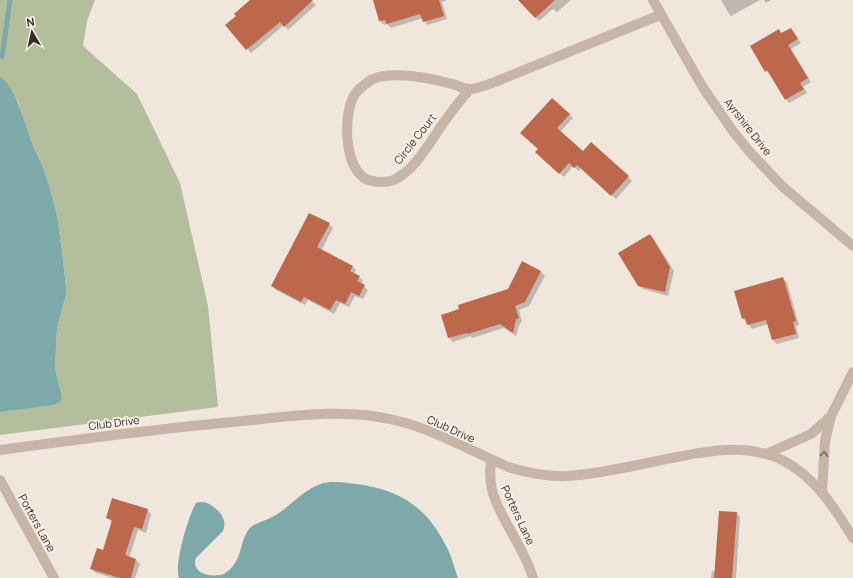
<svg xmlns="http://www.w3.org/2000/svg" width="853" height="578" viewBox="0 0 853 578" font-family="Manrope,sans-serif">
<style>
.green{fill:#b3be9d}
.water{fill:#7da9ab}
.shadow{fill:#0003}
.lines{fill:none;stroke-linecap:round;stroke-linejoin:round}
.stream{stroke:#7da9ab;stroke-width:5}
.building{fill:#bd674c}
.minor{stroke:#c7b6a8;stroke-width:10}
.oneway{stroke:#776a62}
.labels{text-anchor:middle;stroke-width:3.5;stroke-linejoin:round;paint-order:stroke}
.street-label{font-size:11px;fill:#352c28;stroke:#f8f0e8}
</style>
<rect width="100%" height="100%" fill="#f0e6dc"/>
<!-- green -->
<path class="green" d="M0,0h95l-8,21 -4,25 54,48 43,89 28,123 10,101 -218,28v-23l57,-9 5,-5 -7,-30 2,-40 9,-33v-7l-5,-46 -9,-48 -6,-18 -15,-36 -13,-38 -9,-14 -9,-11z"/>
<!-- water -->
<g class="water">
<path d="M0,77c15,10 24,43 30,60 4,13 12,26 16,39 13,36 16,75 20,112v7l-9,33 -2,40 7,30 -2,4 -7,3 -53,7z"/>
<path d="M337,482c50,4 84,15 108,62 6,10 9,23 13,34h-279c-5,-14 9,-61 17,-75 10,-5 26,8 28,18 1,4 0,7 -1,10l-27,27c-6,16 17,20 28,16 20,-13 14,-30 25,-45 5,-6 17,-8 25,-13 15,-8 26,-23 42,-30 7,-4 14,-4 21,-4z"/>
</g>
<!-- shadow -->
<g class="shadow">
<path d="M252,0h59l5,5 -28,25 -4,-5 -33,28 -24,-28 10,-9z"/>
<path d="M374,0h73l-5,2 5,17 -20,6 -4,-7 -32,10 -4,-4 -3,1 -4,-4z"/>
<path d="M519,0h52l-14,12 -4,-3 -14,12z"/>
<path d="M721,0h39l-29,16 -3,-4z"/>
<path d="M764,0h7l-5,3z"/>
<path d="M791,29l10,14 -10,6 20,33 -8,5 4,6 -18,10 -3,-4 -16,-25 -4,-3 13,-41 3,4z"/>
<path d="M569,114l4,4 -13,14 23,21 8,-9 41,37 -16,18 -35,-31 -2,3 -6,-5 -9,11 -24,-21 -1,-7 -14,-12z"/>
<path d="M329,224l4,4 -12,23 31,15 4,4 -2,4 9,6 -2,4 7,6 -5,9 -8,-3 -6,11 -9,-4 -6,11 -26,-14 -3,5 -29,-15 -4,-4z"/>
<path d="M650,235l4,4 20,32 -6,25 -25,-7 -4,-4z"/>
<path d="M523,262l18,10 4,4 -16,30 -10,4 3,12 -2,1 -4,13 -12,-8 -32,10 -1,-2 -18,6 -4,-4 -7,-22 66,-26z"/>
<path d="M783,278l4,4 12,43 -3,1 3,12 -22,6 -4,-4 -5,-16 -16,5 -9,-11z"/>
<path d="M147,510l4,4 -5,19 -8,-3 -9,28 7,2 4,4 -5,14h-22l-17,-5 -4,-4 11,-18 9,-29 -5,-4z"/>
<path d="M736,513l4,4 -4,61h-25l1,-7 4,1z"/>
</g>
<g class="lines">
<!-- stream -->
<path class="stream" d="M2,57l8,-57"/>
</g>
<!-- building -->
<g class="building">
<path d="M250,0h63l-29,27 -4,-5 -34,28 -21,-25 11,-9 -2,-2z"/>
<path d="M373,0h66l5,16 -21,6 -3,-8 -33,10 -2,-4 -6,1z"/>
<path d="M518,0h37l-20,18z"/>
<path d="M791,28l7,11 -10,6 20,33 -8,5 4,6 -19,11 -18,-30 -2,2 -15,-26 29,-17 2,4z"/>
<path d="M552,98l18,16 -13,14 26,23 8,-9 38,34 -18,20 -34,-31 -3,3 -5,-5 -10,11 -24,-22 3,-3 -18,-16z"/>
<path d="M309,213l21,10 -13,24 36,19 -3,5 10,5 -3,5 8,4 -6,11 -8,-4 -6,12 -9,-4 -6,10 -26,-13 -3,5 -30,-16z"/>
<path d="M650,234l20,33 -5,25 -27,-6 -20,-33z"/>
<path d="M522,261l19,10 -16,31 -10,4 4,12 -3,1 -3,14 -13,-9 -32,10 -1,-1 -19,5 -7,-23 18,-6 -1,-4 50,-16z"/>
<path d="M783,277l13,44 -3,1 3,12 -24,6 -6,-20 -19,5 -2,-7 -3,1 -8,-28z"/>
<path d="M112,498l36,11 -6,20 -8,-2 -9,28 11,4 -5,19h-11l-30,-9 7,-21 6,2 9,-30 -6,-2z"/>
<path d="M719,511l18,1 -5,66h-18z"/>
</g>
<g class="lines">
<!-- minor -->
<g class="minor">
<path d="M653,0l49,86 30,44 16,20 34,36 71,60"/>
<path d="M470,89c-15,17 -28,35 -40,54 -8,11 -16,24 -28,32 -5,4 -12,7 -19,7 -7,0 -15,-1 -20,-5 -19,-14 -20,-65 -8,-83 4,-6 10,-10 16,-14 19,-10 60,-2 81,4 5,1 11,5 17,5 6,1 20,-5 26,-7l165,-67"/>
<path d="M0,450c81,-11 162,-22 243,-29 50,-5 102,-13 151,-1 40,9 77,31 114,47 20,6 39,10 60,9 30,-2 60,-9 89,-15 40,-8 86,-20 125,-1 32,16 53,48 71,78"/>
<path d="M766,454l45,-20 20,-18"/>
<path d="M491,460c-1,8 -1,16 0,25 6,31 33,61 42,93"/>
<path d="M0,480l54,98"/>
<path d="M822,493l3,-52 6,-25 22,-44"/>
</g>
</g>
<!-- one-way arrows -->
<defs><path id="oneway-chevron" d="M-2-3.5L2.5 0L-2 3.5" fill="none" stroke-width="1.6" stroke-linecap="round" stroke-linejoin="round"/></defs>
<use class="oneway" href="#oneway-chevron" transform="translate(824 454) rotate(-86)"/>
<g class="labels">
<!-- street labels -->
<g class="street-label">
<text transform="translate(748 127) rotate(52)" y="4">Ayrshire Drive</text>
<text transform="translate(415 139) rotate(-52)" y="4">Circle Court</text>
<text transform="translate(114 423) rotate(-7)" y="4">Club Drive</text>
<text transform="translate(451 429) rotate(24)" y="4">Club Drive</text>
<text transform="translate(518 515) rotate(65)" y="4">Porters Lane</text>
<text transform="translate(37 523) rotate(61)" y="4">Porters Lane</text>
</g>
</g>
<!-- north arrow -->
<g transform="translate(32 32) rotate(351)" stroke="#f8f0e8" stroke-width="3" paint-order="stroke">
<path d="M0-3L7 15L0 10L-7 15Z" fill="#352c28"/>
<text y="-6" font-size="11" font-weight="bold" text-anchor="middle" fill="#352c28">N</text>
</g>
</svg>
